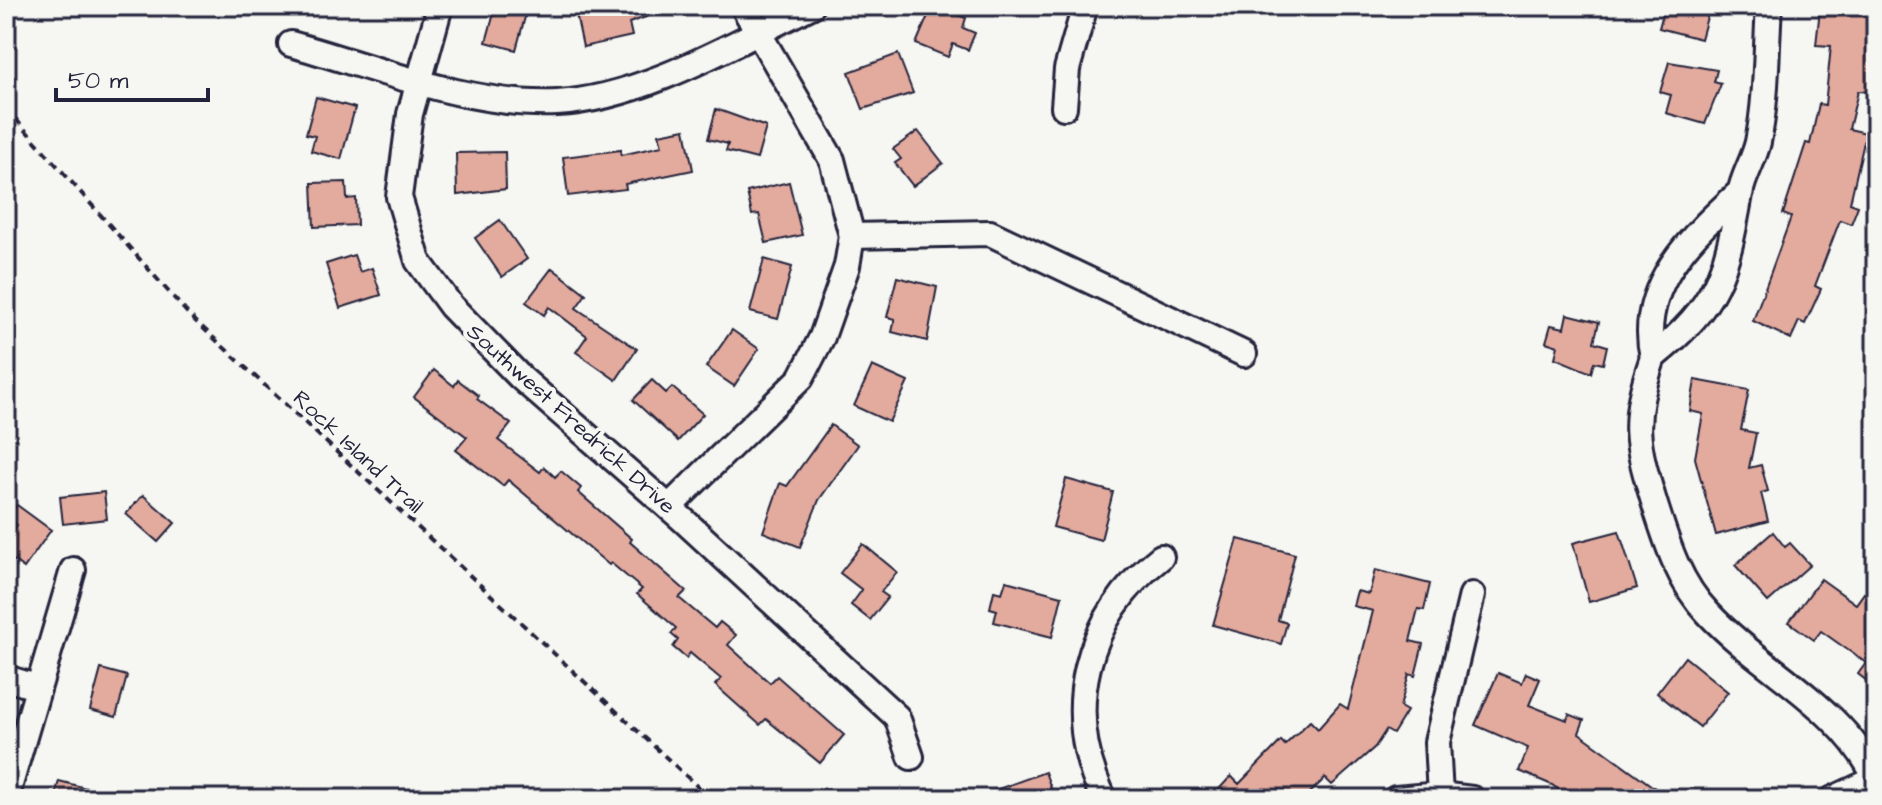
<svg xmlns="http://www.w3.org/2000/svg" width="1882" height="805" viewBox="0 0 1882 805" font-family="'Architects Daughter',sans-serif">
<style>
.building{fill:#e3aa9e;stroke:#22223b;stroke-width:2}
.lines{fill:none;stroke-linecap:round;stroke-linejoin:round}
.minor-casing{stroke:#22223b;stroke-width:30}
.path{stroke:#22223b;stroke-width:4;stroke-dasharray:8 6;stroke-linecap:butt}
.minor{stroke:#f6f6f2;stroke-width:24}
.labels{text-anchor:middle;stroke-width:8;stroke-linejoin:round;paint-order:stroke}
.street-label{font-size:22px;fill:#22223b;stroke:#f6f6f2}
</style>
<rect width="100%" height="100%" fill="#f6f6f2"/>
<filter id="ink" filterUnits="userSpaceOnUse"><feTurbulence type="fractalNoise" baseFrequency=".0125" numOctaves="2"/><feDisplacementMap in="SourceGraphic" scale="16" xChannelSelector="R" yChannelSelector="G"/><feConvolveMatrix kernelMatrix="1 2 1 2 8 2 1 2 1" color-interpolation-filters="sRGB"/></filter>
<g filter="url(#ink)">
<!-- building -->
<g class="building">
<path d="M496,6h32l-12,44 -30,-8z"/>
<path d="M613,6h58l1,2 -43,15 3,13 -49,11 -7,-33z"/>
<path d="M932,6l34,12 -3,10 12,5 -7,17 -15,-6 -5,13 -32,-13z"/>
<path d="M1665,6h45l-9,33 -42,-11z"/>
<path d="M1820,9l56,6v23l-5,54 -13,-1 -9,38 17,4 -16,70 8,3 -7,18 -11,-4 -25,66 6,3 -16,35 -6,-3 -8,18 -38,-18 38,-104 -8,-3 23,-71 4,1 9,-40 6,1 6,-59 -15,-1z"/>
<path d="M898,54l15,39 -50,16 -14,-37z"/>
<path d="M1669,62l48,8 -3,12 7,2 -16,40 -39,-11 5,-18 -11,-3z"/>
<path d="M316,97l39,11 -14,51 -30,-8 4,-15 -9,-2z"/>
<path d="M716,109l50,18 -9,32 -31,-8 2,-7 -20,-5z"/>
<path d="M685,129l8,41 -68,14 1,5 -58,7 -5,-39 58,-7v5l41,-9 -3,-12z"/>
<path d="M918,131l25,32 -30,23 -18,-23 6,-4 -8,-10z"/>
<path d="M505,152l1,37 -49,6 -1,-42z"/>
<path d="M346,182l1,17 9,-1 1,27 -43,2 -2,-44z"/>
<path d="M789,182l13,53 -36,8 -7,-29 -7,1 -5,-23z"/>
<path d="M500,220l27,39 -25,18 -27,-39z"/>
<path d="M354,255l6,17 12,-4 9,27 -41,13 -14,-44z"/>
<path d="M764,259l28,8 -14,52 -28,-7z"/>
<path d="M552,268l34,26 -10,14 61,41 -21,31 -40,-28 11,-16 -38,-29 -5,8 -18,-13z"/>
<path d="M897,277l40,10 -10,54 -35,-9 3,-13 -8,-2z"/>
<path d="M1567,314l32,8 -5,20 13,4 -4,18 -9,-2 -3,11 -36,-15 3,-12 -12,-4 5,-17 13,3z"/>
<path d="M732,330l27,19 -25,37 -28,-19z"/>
<path d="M872,366l36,16 -19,40 -35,-16z"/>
<path d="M434,370l20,16 4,-6 21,16 -2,3 34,25 -13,16 42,32 4,-5 11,10 6,-6 20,17 -3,4 54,47 -2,3 56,49 -7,7 36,30 5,-6 16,13 -8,10 42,38 7,-7 67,59 -24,28 -54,-44 -6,6 -45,-40 6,-6 -31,-26 -4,5 -13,-11 5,-7 -7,-6 5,-6 -39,-34 5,-5 -31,-26 -2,2 -101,-85 -5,6 -47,-36 11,-13 -53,-40z"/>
<path d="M652,380l14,13 6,-6 31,27 -25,27 -45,-41z"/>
<path d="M1695,380l54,10 -8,40 15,3 -7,35 12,-3 7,26 -7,2 7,28 -52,14 -21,-77 8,-44 -13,-3z"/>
<path d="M831,425l27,20 -39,55 -19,47 -37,-15 17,-49 7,3z"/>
<path d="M1066,479l47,13 -12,48 -48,-13z"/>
<path d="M104,492l3,27 -44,5 -3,-27z"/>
<path d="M143,495l32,28 -17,19 -32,-28z"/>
<path d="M17,505l34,25 -27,38 -18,-13v-15l11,-15 -10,-7z"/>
<path d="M1619,531l18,57 -48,14 -16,-59z"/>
<path d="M1773,532l12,15 5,-4 20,22 -42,37 -33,-37z"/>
<path d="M1238,539l57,15 -17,66 9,3 -6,21 -68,-19z"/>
<path d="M863,544l34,28 -16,20 7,5 -18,23 -19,-15 11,-15 -22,-17z"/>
<path d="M1375,570l55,14 -6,26 -6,-1 -8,32 13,3 -8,32 -6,-2 -9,33 7,4 -14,23 -7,-4 -11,17 -43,38 -7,-7 -21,21h-94l21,-23 8,8 42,-43 4,4 25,-24 8,8 22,-25 8,5 25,-98 -20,-5 4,-15 12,3z"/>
<path d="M1821,579l35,25 8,-11 12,9v86l-18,-14 8,-11 -45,-32 -7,9 -25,-18z"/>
<path d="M1006,581l56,15 -10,41 -58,-15 3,-12 -7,-2 4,-17 8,2z"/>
<path d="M1685,657l43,35 -28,35 -43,-34z"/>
<path d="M101,669l26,7 -11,41 -26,-7z"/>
<path d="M1498,673l24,10 4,-10 14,6 -11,26 38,15 2,-6 15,6 -5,13 91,66h-98l-20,-14 -33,-14 9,-23 -53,-23z"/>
<path d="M1045,772l10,27h-78l-1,-2z"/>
<path d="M59,781l50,13 -1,5h-54z"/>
</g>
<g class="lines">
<defs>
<g id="minor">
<path d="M440,6l-30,108 -11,83 19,64 33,45 69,71 160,140 217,200 14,40"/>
<path d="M291,44c83,23 180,63 266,59 85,-4 179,-61 254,-97"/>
<path d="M1064,107l3,-38 18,-63"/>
<path d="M1741,191c-47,43 -105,95 -88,166 65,-52 73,-84 87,-163 3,-18 14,-34 18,-52 9,-44 8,-92 11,-136"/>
<path d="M852,236l138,-3 254,121"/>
<path d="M1653,357c-22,65 -18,83 2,148 12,38 24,78 53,108 54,58 133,92 168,166l-43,20"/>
<path d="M669,507l132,-129 21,-41 25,-71 5,-30 -20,-76 -89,-154"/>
<path d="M6,678l30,9"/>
<path d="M1440,795l-3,-53 35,-147"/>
<path d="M6,798l67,-228"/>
<path d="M1104,799c-43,-88 -19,-183 57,-242"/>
<path d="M1396,799l44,-4 32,4"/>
</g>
</defs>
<!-- minor casing -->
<use href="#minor" class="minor-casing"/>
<!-- path -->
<path class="path" d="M6,108l184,208 521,483"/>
<!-- minor -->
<use href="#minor" class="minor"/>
</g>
</g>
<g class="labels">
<!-- street labels -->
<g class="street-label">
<text transform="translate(572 418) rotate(42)" y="8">Southwest Fredrick Drive</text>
<text transform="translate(359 451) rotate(43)" y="8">Rock Island Trail</text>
</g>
</g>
<!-- margin -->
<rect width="1882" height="805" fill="none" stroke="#f6f6f2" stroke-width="32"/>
<rect x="16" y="16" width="1850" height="773" fill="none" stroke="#22223b" stroke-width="3" filter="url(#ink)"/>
<!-- scale -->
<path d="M56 88v12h152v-12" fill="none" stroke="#22223b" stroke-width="4"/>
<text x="68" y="88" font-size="24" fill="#22223b" stroke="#f6f6f2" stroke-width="6" paint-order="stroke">50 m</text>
</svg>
